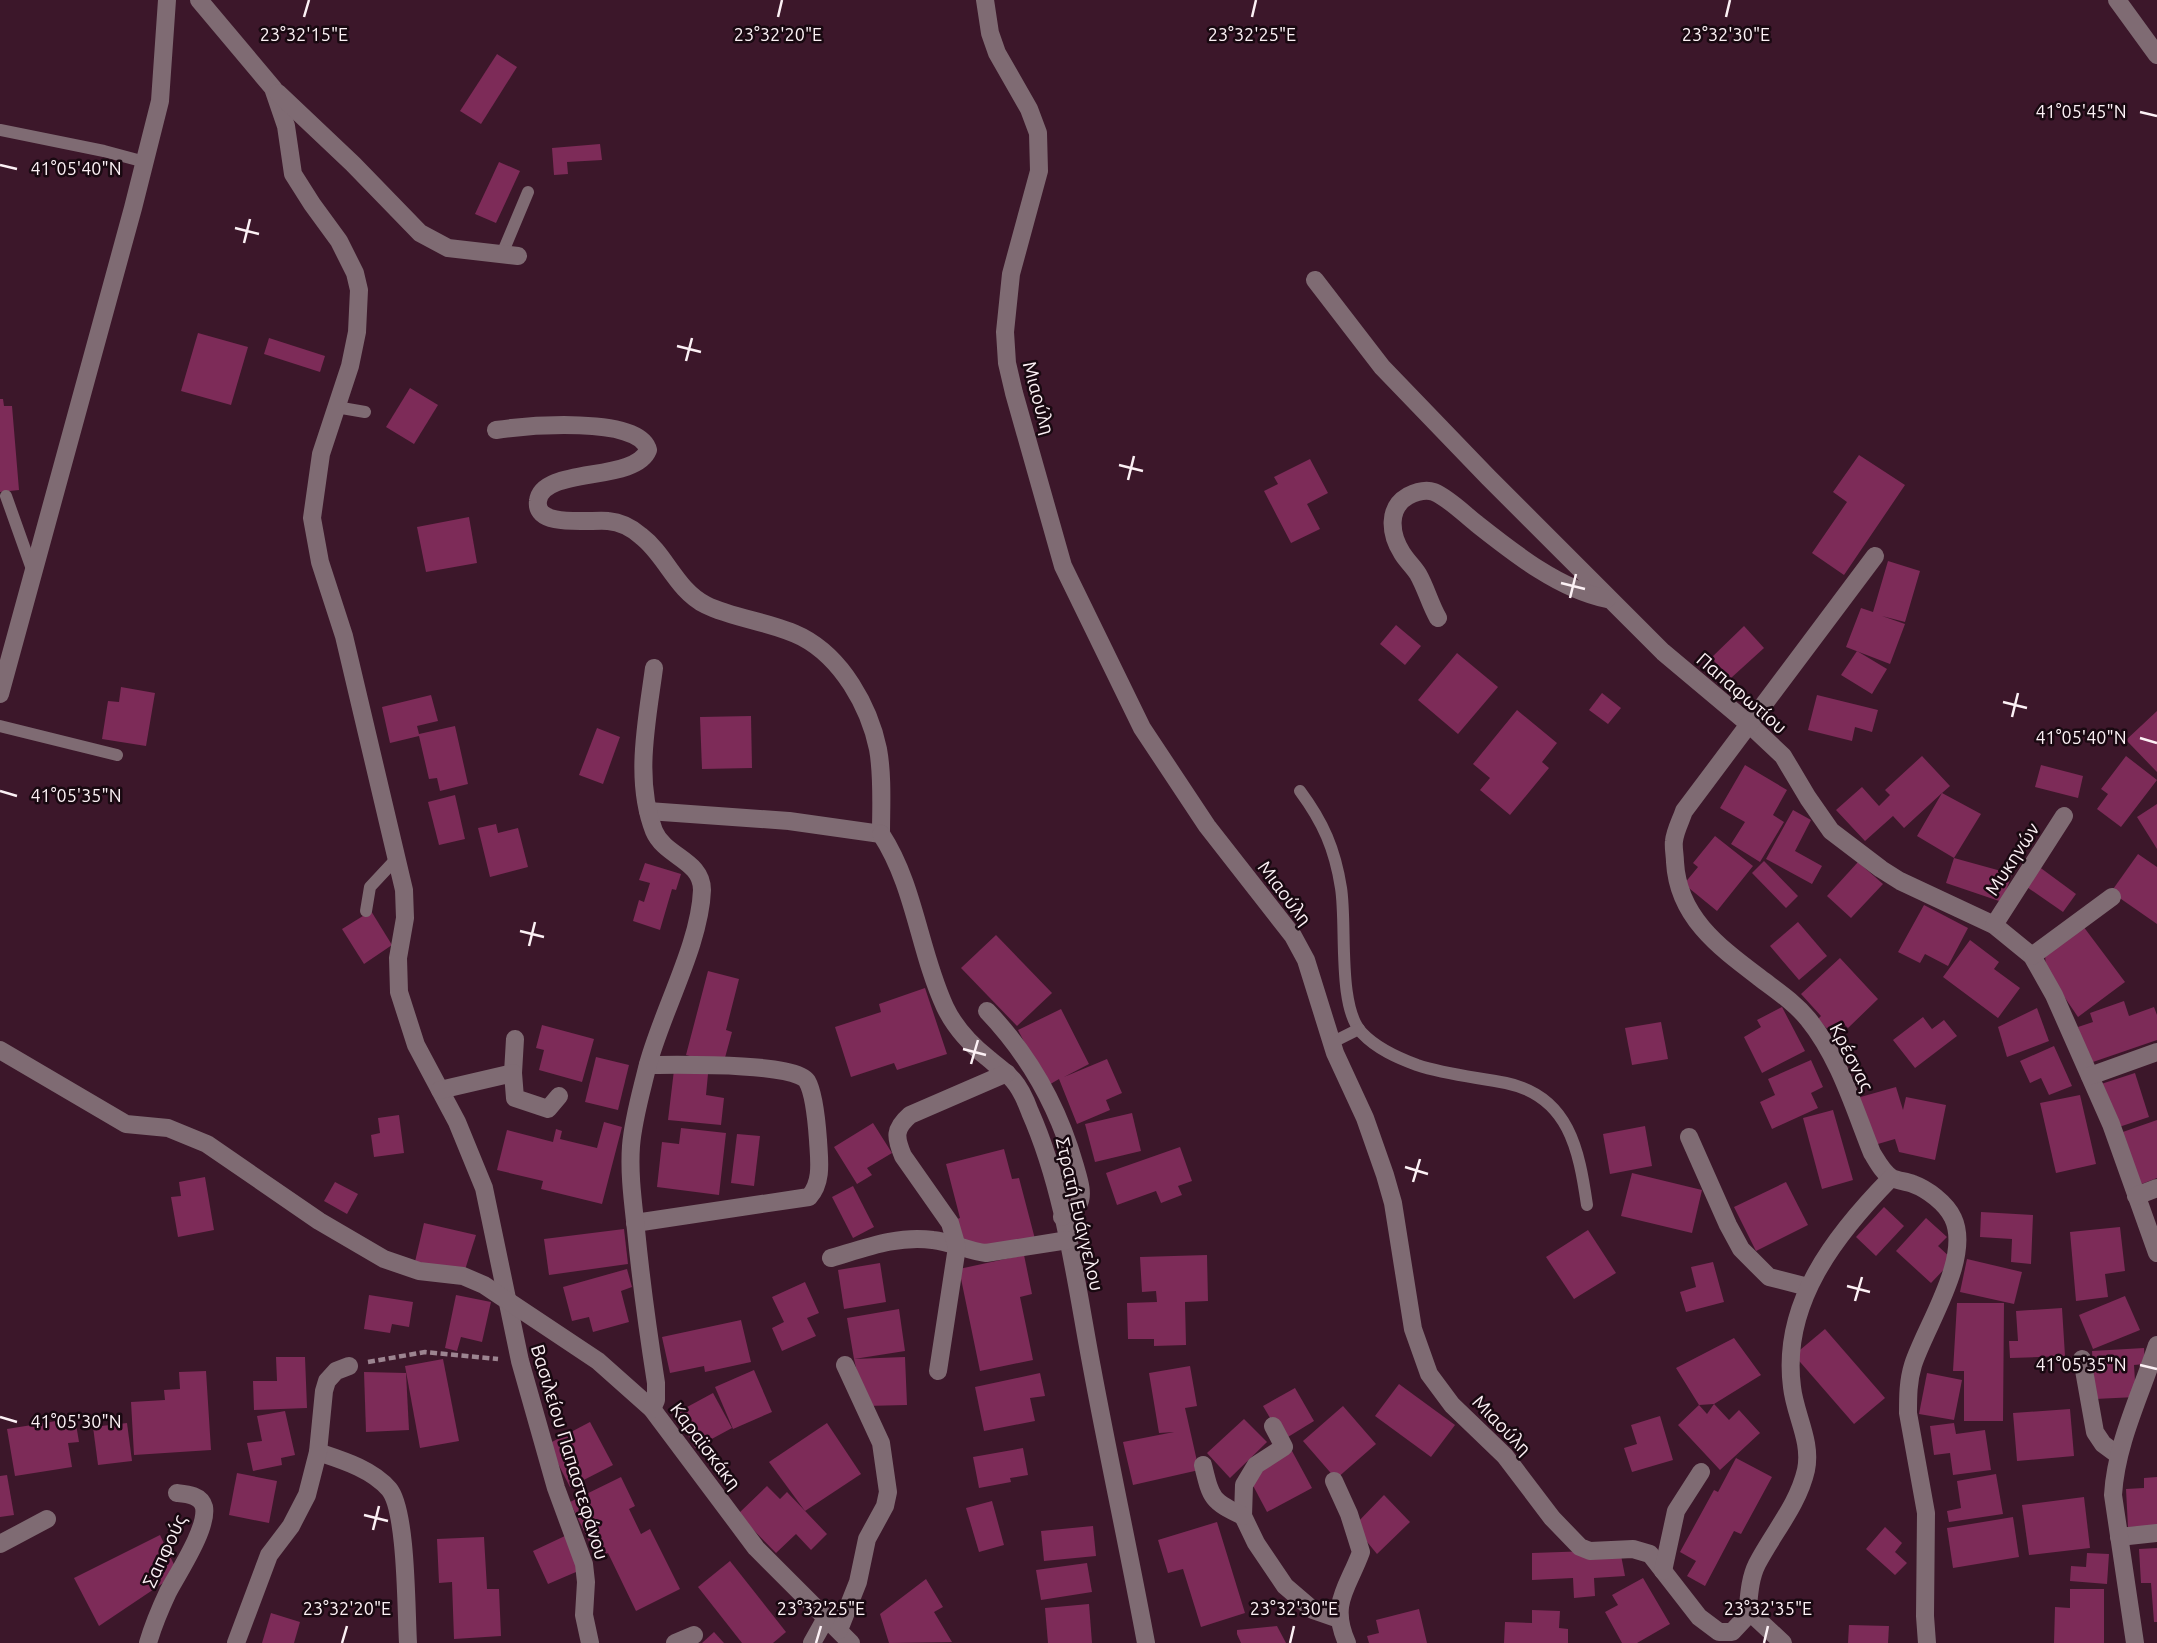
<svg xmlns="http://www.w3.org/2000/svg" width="2157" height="1643" viewBox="0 0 2157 1643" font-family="Ubuntu,sans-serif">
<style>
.building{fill:#7d2b58;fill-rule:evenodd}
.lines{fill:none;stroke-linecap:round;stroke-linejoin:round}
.path{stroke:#9c8490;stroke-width:4.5;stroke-dasharray:7 3.5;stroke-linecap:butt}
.lane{stroke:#7f6b73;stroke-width:12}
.street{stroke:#7f6b73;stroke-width:18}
.ticks{fill:none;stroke:#fcf1f5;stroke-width:2.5}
.labels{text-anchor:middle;stroke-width:5;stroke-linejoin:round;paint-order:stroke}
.street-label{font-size:19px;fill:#fcf1f5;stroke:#190911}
.ticks-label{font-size:18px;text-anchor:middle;fill:#fcf1f5;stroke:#190911;stroke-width:5;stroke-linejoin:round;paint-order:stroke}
</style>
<rect width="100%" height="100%" fill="#3c172a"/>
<!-- building -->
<g class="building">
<path d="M497,54l20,13 -36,57 -21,-13z"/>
<path d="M600,144l2,16 -35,2 1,12 -14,1 -2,-27z"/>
<path d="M499,162l21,9 -24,52 -21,-9z"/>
<path d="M198,333l50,14 -17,58 -50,-14z"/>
<path d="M269,338l56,18 -5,16 -56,-18z"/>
<path d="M410,388l28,17 -24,39 -28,-17z"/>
<path d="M0,399h3l1,7h8l7,84 -19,2z"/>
<path d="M1859,455l46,30 -61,90 -32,-22 35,-51 -14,-10z"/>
<path d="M1310,459l18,34 -21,11 13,25 -29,14 -27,-52 14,-7 -4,-7z"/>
<path d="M469,517l8,46 -51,9 -9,-45z"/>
<path d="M1888,561l32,10 -15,51 -23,-6 23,8 -15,40 -44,-17 15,-39 12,4z"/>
<path d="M1396,625l25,21 -16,19 -25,-21z"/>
<path d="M1744,626l20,22 -33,30 -20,-20z"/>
<path d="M1857,651l30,18 -15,25 -31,-19z"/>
<path d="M1457,653l41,34 -40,47 -40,-34z"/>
<path d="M121,687l34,6 -9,53 -44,-7 6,-38 11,1z"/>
<path d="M1602,693l19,15 -13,16 -19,-14z"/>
<path d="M431,695l7,26 -21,5 2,8 36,-8 13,58 -28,7 -3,-13 -8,1 -10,-43 -29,7 -8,-36z"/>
<path d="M1817,695l61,15 -6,22 -17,-5 -3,14 -44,-11z"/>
<path d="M1517,710l40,33 -15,19 7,6 -39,47 -30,-25 10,-12 -17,-14z"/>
<path d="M2157,711v61l-31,-32z"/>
<path d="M751,716l1,52 -50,1 -2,-52z"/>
<path d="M597,728l23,9 -17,47 -24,-9z"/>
<path d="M1922,756l28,30 -8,7 39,21 -27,44 -37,-22 25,-43 -38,35 -11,-12 -28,25 -29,-31 26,-23 17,19 11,-11 -5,-5z"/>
<path d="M2126,756l31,24 -36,47 -24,-18 11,-15 -7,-5z"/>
<path d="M1745,765l42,25 -14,25 11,7 -24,40 -29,-18 14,-22 -25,-14z"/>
<path d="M2041,765l42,11 -5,22 -43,-11z"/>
<path d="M455,795l10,44 -26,6 -11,-43z"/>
<path d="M2157,804v45l-20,-32z"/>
<path d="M1793,810l18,10 -16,31 27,15 -10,18 -46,-25z"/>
<path d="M496,824l2,9 20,-5 10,39 -38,10 -12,-49z"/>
<path d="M1715,836l38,30 -36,45 -33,-27 14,-17 -5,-4z"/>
<path d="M2138,854l19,13v57l-46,-32z"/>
<path d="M1954,858l58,16 -10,28 -56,-19z"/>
<path d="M1764,861l34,35 -12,12 -34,-35z"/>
<path d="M1858,862l25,22 -32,34 -24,-22z"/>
<path d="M645,863l36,11 -5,16 -4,-1 -12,41 -27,-9 6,-21 5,2 6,-19 -11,-3z"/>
<path d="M2038,866l38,28 -13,18 -39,-27z"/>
<path d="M1924,905l44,23 -20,38 -23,-12 -5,9 -22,-11z"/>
<path d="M371,911l21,34 -28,19 -22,-35z"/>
<path d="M1798,922l29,34 -28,24 -29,-34z"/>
<path d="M2083,926l42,56 -47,35 -32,-47 -1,-16z"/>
<path d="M996,935l56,58 -35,33 -56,-58z"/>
<path d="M1970,940l29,22 -5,7 26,19 -22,30 -55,-41z"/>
<path d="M1840,958l38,41 -30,29 -5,-5 -12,10 -13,-14 3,-3 -20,-22z"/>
<path d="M708,971l31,8 -13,51 6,2 -9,33 -37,-10z"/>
<path d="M925,988l22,66 -50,16 -3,-7 -43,14 -16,-50 46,-15 -2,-8z"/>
<path d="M2124,1001l5,15 25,-9 3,8v25l-67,23 -12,-36 15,-5 -3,-9z"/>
<path d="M1782,1007l23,44 -43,22 -18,-36 17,-10 -4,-7z"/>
<path d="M2037,1008l12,33 -42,16 -9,-30z"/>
<path d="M1061,1009l28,55 -25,13 43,-18 15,34 -16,7 4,10 -33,14 -18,-45 -12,7 -29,-56z"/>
<path d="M1923,1017l9,12 12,-9 13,16 -42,32 -22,-28z"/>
<path d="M1661,1022l7,37 -36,6 -7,-37z"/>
<path d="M542,1025l52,14 -12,43 -43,-12 5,-20 -8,-2z"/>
<path d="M2054,1046l18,40 -23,9 -8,-17 -11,5 -10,-22z"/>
<path d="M596,1057l33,8 -11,45 -33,-8z"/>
<path d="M1811,1060l12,27 -12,6 7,15 -46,21 -12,-27 15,-7 -7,-16z"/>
<path d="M674,1070l34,4 -2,21 18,3 -3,27 -53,-5z"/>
<path d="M2135,1073l14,44 -36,12 -15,-44z"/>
<path d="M1896,1087l7,23 3,-13 40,8 -11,55 -36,-8 -4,-13 -24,7 -14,-48z"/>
<path d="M2080,1095l16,69 -40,9 -16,-70z"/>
<path d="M1833,1110l20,70 -31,9 -19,-71z"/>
<path d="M1132,1113l9,38 -46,11 -10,-38z"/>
<path d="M399,1115l5,38 -30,4 -3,-22 9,-2 -2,-15z"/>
<path d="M2157,1120v58l-18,7 -19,-52z"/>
<path d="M604,1122l18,5 -20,77 -61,-15 2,-8 -46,-11 10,-40 46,12 3,-13 6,2 -2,8 37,9z"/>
<path d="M873,1123l19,30 -25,15 5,7 -15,9 -23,-37z"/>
<path d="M1645,1126l7,40 -42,8 -7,-40z"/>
<path d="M681,1128l45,5 -7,62 -62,-8 5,-45 17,2z"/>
<path d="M737,1134l23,2 -6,50 -23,-3z"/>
<path d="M1180,1147l12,34 -14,5 4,9 -21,8 -5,-12 -39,14 -11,-32z"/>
<path d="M1004,1149l8,30 7,-1 16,61 -71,10 -13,-28 9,-3 -14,-54z"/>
<path d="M1632,1173l70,17 -10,43 -71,-17z"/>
<path d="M205,1177l9,53 -36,7 -7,-40 10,-1 -2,-14z"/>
<path d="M335,1182l23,12 -11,20 -23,-13z"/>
<path d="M1786,1182l22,43 -52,26 -22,-44z"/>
<path d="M853,1186l21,41 -21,11 -21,-41z"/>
<path d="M1884,1207l20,19 -28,30 -20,-19z"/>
<path d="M1981,1212l52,3 -2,49 -20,-2 1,-23 -32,-2z"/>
<path d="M1926,1218l21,19 -9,9 15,14 -22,23 -35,-32z"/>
<path d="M424,1223l52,12 -13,41 -49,-10z"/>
<path d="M2120,1227l5,44 -20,3 3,23 -32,4 -6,-69z"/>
<path d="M624,1229l4,35 -79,11 -5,-36z"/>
<path d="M1588,1230l28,43 -42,26 -28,-42z"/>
<path d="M1024,1255l8,39 -12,3 13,63 -53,11 -21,-102z"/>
<path d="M1207,1255l1,46 -23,1 1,43 -32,1v-7h-26l-1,-36 30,-1 -1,-11 -14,1 -2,-35z"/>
<path d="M1967,1259l55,13 -8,32 -54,-12z"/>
<path d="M1713,1262l11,40 -38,10 -6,-20 16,-5 -5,-20z"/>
<path d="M880,1263l6,39 -42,7 -6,-39z"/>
<path d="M627,1269l5,18 -11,4 8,31 -36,10 -4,-15 -17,4 -9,-34z"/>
<path d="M805,1282l14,31 -12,5 9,18 -34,15 -10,-23 12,-6 -12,-25z"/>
<path d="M369,1295l44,7 -4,25 -17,-3 -2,9 -26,-4z"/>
<path d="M456,1295l35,7 -9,40 -21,-5 -4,14 -12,-3z"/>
<path d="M2125,1296l15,34 -47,19 -14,-34z"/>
<path d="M1957,1303h47l-1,118h-39v-50h-11z"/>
<path d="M2062,1308l3,48 -55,2 -1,-17h9l-2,-30z"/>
<path d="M899,1309l6,42 -51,8 51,-2 2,48 -42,1 -11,-47 -7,-41z"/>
<path d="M741,1320l10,42 -46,10 -1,-6 -34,7 -8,-36z"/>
<path d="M1825,1329l60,69 -31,26 -60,-69z"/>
<path d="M1734,1338l27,37 -47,29 15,16 10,-10 21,23 -40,37 -42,-45 21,-20 -23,-37zM1714,1404l-7,10 -8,-9z"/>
<path d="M2144,1348l1,16 -11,1 2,32 -41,2 -3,-48z"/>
<path d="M276,1357h29l2,51 -53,2 -1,-29h24z"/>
<path d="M443,1359l16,82 -39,7 -15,-82z"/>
<path d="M1190,1366l7,40 -12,2 14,62 -66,15 -10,-43 51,-10 -15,1 -10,-60z"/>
<path d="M754,1370l18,42 -39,17 -18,-42z"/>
<path d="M206,1371l5,79 -77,5 -3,-53 34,-2 -1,-10 16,-1 -1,-17z"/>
<path d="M364,1372l42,1 3,57 -43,2z"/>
<path d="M1040,1373l5,23 -15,2 5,23 -51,10 -9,-44z"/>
<path d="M1927,1373l35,7 -8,40 -35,-6z"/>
<path d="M1399,1384l56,41 -24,32 -56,-41z"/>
<path d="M1295,1388l19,33 -31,19 -20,-34z"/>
<path d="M713,1393l19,35 -37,20 -19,-35z"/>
<path d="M1343,1406l33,38 -40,35 -33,-38z"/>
<path d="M2070,1409l4,47 -57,5 -4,-48z"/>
<path d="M285,1411l10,44 -14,3 1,7 -29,6 -6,-28 15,-2 -5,-25z"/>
<path d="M1660,1416l13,44 -41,12 -8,-24 13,-4 -6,-19z"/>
<path d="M75,1418l4,24 -11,1 4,24 -57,9 -8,-47z"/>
<path d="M1244,1419l23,23 -37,36 -23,-25z"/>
<path d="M590,1422l23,43 -43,22 -22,-43z"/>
<path d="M127,1423l5,38 -34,4 -5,-38z"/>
<path d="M827,1423l34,51 -56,37 -36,-49z"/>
<path d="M1954,1423l2,11 29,-4 6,40 -38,5 -3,-22 -16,2 -4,-29z"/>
<path d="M1023,1448l5,27 -18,3 1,4 -32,6 -6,-31z"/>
<path d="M1292,1451l20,37 -45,24 -18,-34z"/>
<path d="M1736,1458l36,19 -31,57 -7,-3 -29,55 -18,-10 9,-15 -16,-9 34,-62 4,2z"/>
<path d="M237,1473l40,8 -8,42 -40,-8z"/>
<path d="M1996,1474l7,40 -54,8 -2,-11 14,-3 -4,-27z"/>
<path d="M7,1475l7,40 -14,2v-41z"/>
<path d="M621,1477l14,29 -6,3 12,25 9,-5 30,60 -44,22 -28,-58 -11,5 -27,-56z"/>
<path d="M2157,1477v49l-29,1 -2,-38 18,-1v-10z"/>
<path d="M767,1486l13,13 7,-7 40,42 -16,16 -15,-16 -20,19 -38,-39z"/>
<path d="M1384,1495l26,27 -33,32 -23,-28z"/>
<path d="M2084,1497l6,51 -61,7 -7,-50z"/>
<path d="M992,1501l12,44 -25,7 -13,-44z"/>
<path d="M2013,1517l6,40 -66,11 -6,-40z"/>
<path d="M1217,1522l28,91 -44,14 -18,-58 -15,4 -10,-33z"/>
<path d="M1093,1526l3,30 -52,5 -3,-30z"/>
<path d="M1885,1527l17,16 -7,9 12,11 -12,12 -29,-26z"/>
<path d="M160,1535l18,38 -79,53 -25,-48z"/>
<path d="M567,1535l16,34 -35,15 -15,-33z"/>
<path d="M484,1537l3,52h12l2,47 -47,3 -2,-57 -13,1 -2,-44z"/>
<path d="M2157,1548v74h-3l-3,-39h-10l-2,-34z"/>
<path d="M1620,1550l5,26 -31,2 1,18 -21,2 -1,-20 -41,2v-27z"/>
<path d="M2087,1553l22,1 -2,30 -37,-3 1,-15 15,1z"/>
<path d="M730,1561l56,71 -13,11h-31l-44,-56z"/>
<path d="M1087,1563l5,29 -51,8 -5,-30z"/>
<path d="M1643,1578l27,46 -33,19h-15l-17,-31 13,-7 -6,-10z"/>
<path d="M926,1579l17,28 -9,5 18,30 -63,1 -9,-29z"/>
<path d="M2070,1589h34v54h-50l1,-36 15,1z"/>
<path d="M1089,1604l3,39h-44l-3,-35z"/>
<path d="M1419,1609l8,34h-58l-2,-7 12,-3 -3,-13z"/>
<path d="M1532,1610l28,1 -1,17 9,1v14h-64l1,-21 27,1z"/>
<path d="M271,1613l29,9 -6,21h-32z"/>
<path d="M1849,1625l40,1 -1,17h-40z"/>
<path d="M1277,1626l9,17h-45l-4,-9v-4z"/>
<path d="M714,1632l10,11h-22z"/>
</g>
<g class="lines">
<!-- path -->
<path class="path" d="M368,1362l57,-10 73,7"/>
<!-- lane -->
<g class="lane">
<path d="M0,130l104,21 41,11"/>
<path d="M502,254l26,-62"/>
<path d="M336,407l29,5"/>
<path d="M6,496l27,76"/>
<path d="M0,726l117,29"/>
<path d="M1300,791c23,31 35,58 41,97 6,37 -4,119 21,145 15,16 36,25 55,32 30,10 59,12 89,18 63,13 73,67 81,122"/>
<path d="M366,911l4,-24 28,-30"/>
<path d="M1331,1043l28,-14"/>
</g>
<!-- street -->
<g class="street">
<path d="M199,0l74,88 13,38 7,48 19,30 27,37 16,32 4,17 -2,42 -7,34 -29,88 -9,64 8,44 24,74 60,254 1,28 -7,40 1,34 17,53 41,77 27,66 36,173 36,127 28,76 2,18 -2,33 6,28"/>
<path d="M985,0l5,33 7,20 32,56 9,24 1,38 -28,103 -6,58 2,31 7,30 49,173 79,162 65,98 86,110 13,24 29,93 30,65 20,57 8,28 20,126 16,45 23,31 53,51 47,62 28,29 10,4 43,-2 17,5 49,63 20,15h13l15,-16h7l29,27"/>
<path d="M2117,0l40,55"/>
<path d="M278,93l75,71 67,69 28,15 70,8"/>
<path d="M1315,280l67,87 106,110 175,175 87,73 33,31 25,42 23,33 50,38 19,12 94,44 38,31 22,39 57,129 46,129"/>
<path d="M496,430c28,-4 144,-15 152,20 -13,33 -106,16 -110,51 -4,28 55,18 70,20 12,1 24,7 33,15 25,19 35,54 65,69 28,14 67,17 96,32 40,21 67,69 76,112 5,28 3,58 3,85"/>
<path d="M1875,556l-191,255c-3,9 -9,20 -10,30 -1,6 1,14 1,21 3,55 44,85 85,116 17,13 34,24 48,41 31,38 46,89 64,134 5,8 11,20 20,25 6,3 14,3 21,6 14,5 33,19 40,34 19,40 -28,109 -40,147 -5,16 -5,32 -5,48l18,100 -1,103 2,27"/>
<path d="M1438,618c-8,-14 -12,-30 -20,-44 -5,-8 -12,-14 -16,-21 -12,-19 -15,-45 6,-57 8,-4 17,-7 26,-4 16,7 30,22 43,32 38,30 82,65 130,75"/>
<path d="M0,694l133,-486 27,-107 7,-101"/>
<path d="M648,811l141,10 92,13"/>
<path d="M881,834c34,52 38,117 64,173 10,21 26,38 44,52 8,7 17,13 24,21 8,9 13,21 17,32 35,79 46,172 62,256 17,92 37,183 54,275"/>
<path d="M1994,925l70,-109"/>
<path d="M2032,956l80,-59"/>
<path d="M987,1011c43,45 71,95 88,155 3,11 9,27 4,37 -3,6 -11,10 -17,14"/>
<path d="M0,1050l126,74 42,4 39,16 112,77 65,38 35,12 44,5 21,9 114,76 54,48 104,139 95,95"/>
<path d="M513,1073l2,-34"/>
<path d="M2090,1076l67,-24"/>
<path d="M440,1090l73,-17 2,25 33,11 11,-13"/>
<path d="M1689,1137l39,88 13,24 28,28 39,10"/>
<path d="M2136,1196l21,-8"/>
<path d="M635,1223l174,-26c14,-15 10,-38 9,-57 -1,-14 -4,-47 -11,-59 -12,-19 -133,-16 -159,-16"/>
<path d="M831,1258c34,-10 67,-23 102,-18 18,2 35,11 53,13l82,-13"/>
<path d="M2082,1359l13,73 8,12 15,11"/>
<path d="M938,1371l19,-124 -7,-24 -47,-67c-8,-19 -9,-27 7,-41l97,-42"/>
<path d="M652,1409l4,-9v-17c-8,-51 -15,-102 -20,-153 -3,-28 -7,-56 -5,-84 2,-26 10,-53 16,-78 14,-55 53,-123 55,-178 0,-30 -37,-33 -48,-59 -20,-51 -7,-110 0,-163"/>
<path d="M1273,1426l11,21 -28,18 -12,20 -1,31 13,27 29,43 28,24 26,9"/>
<path d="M318,1452c24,8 54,17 71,37 18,21 17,123 19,154"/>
<path d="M1203,1465c8,33 8,36 40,51"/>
<path d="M1334,1481l15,33 12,38c-13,36 -32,51 -14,91"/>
<path d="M2119,1537l38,-4"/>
<path d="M0,1544l47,-25"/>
<path d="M1663,1571l13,-60 25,-39"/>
<path d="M1747,1616c2,-17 2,-36 10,-52 16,-31 41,-59 49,-94 6,-29 -11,-55 -14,-83 -11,-84 44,-153 99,-209"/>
<path d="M839,1630l19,-48 9,-43 18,-33 3,-14 -7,-49 -36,-78"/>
<path d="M148,1643c5,-17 12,-34 20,-51 10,-19 40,-64 36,-85 -3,-12 -17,-13 -27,-14"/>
<path d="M236,1643l33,-88 22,-29 16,-31 11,-43 6,-61 3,-10 9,-10 13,-5"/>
<path d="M675,1643l19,-8"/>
<path d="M812,1643l14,-25"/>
<path d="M2135,1643l-22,-148c3,-52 28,-101 44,-150"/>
</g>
</g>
<!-- ticks -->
<path class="ticks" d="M304,17l5,-17M778,17l4,-17M1252,17l4,-17M1726,17l4,-17M2140,112l17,4M0,165l17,4M235,228l24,6M244,243l6,-24M677,346l24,6M686,361l6,-23M1119,465l24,6M1128,480l6,-24M1561,583l24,6M1570,598l6,-24M2003,702l24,6M2012,717l6,-24M2140,738l17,5M0,791l17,5M520,931l24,6M529,946l6,-24M963,1049l23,6M971,1064l7,-24M1405,1167l23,7M1413,1182l7,-23M1847,1286l23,6M1855,1301l7,-24M2140,1365l17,4M0,1417l17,5M364,1515l24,6M373,1530l6,-24M342,1643l5,-17M816,1643l5,-17M1290,1643l4,-17M1764,1643l4,-17"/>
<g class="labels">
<!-- street labels -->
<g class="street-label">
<text transform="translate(1039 398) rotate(75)" y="7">Μιαούλη</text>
<text transform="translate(1742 693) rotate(41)" y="7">Παπαφωτίου</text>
<text transform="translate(2012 859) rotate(-57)" y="7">Μυκηνών</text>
<text transform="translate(1285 893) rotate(53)" y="7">Μιαούλη</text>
<text transform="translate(1852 1057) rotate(63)" y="7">Κρέσνας</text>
<text transform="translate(1080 1214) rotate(77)" y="7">Στρατή Ευάγγελου</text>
<text transform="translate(1502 1425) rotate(46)" y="7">Μιαούλη</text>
<text transform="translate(706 1446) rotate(53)" y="7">Καραϊσκάκη</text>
<text transform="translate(570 1452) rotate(73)" y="7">Βασιλείου Παπαστεφάνου</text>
<text transform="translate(164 1551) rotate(-65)" y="7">Σαπφούς</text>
</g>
</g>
<g class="ticks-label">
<text x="304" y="41">23°32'15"E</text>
<text x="778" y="41">23°32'20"E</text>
<text x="1252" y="41">23°32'25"E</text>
<text x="1726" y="41">23°32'30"E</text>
<text x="2081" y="118">41°05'45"N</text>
<text x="76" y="175">41°05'40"N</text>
<text x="2081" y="744">41°05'40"N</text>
<text x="76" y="802">41°05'35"N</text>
<text x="2081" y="1371">41°05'35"N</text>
<text x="76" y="1428">41°05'30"N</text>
<text x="347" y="1615">23°32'20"E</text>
<text x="821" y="1615">23°32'25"E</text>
<text x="1294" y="1615">23°32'30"E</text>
<text x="1768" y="1615">23°32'35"E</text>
</g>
</svg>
